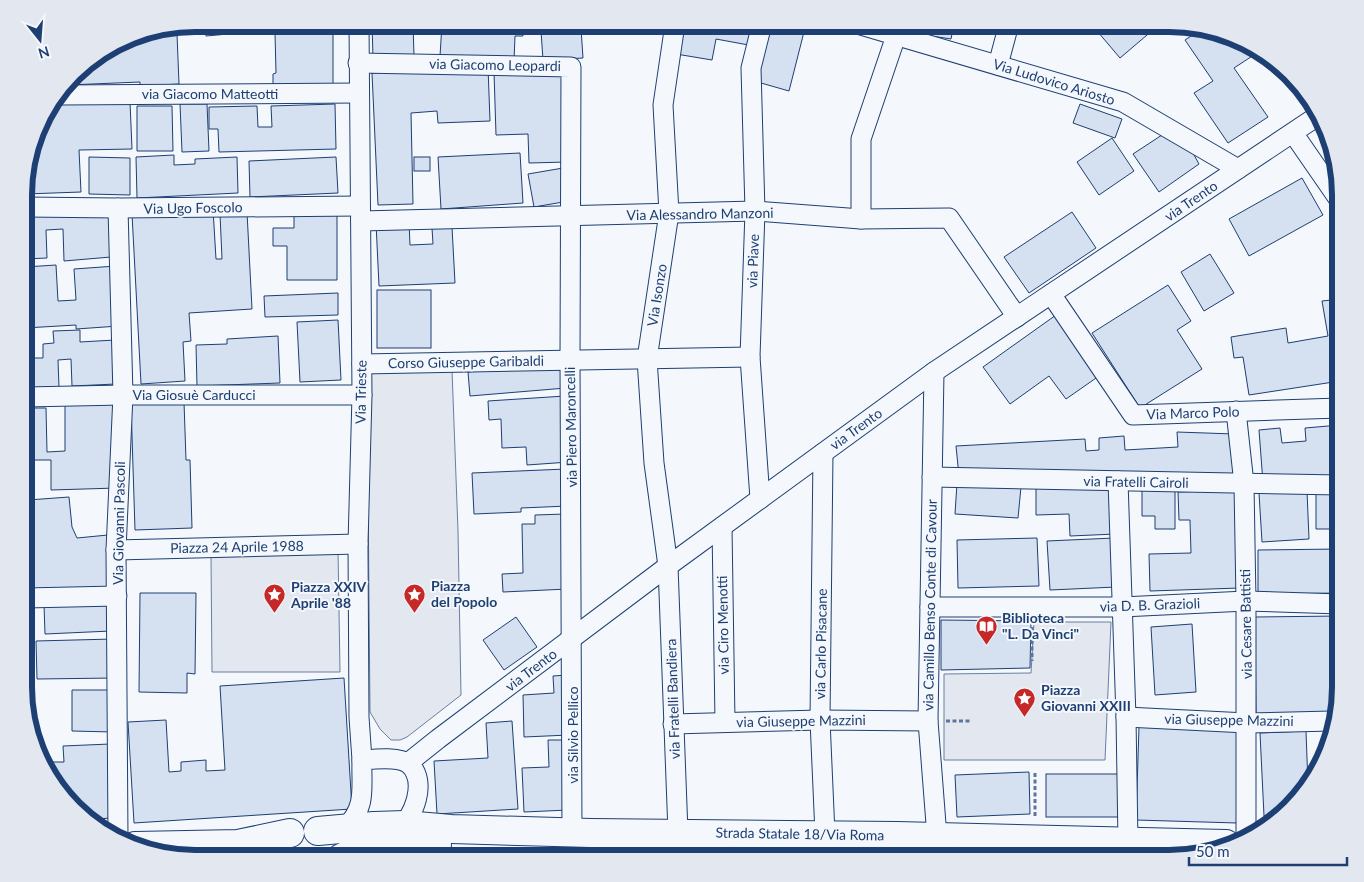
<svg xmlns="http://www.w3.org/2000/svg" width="1364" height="882" viewBox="0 0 1364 882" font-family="Lato,sans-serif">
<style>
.parking{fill:#e3e8f0;stroke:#687fa3}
.building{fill:#d5e0f0;stroke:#1d3f73}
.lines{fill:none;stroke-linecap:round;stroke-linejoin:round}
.street-casing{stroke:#1d3f73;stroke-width:21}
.primary-casing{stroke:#1d3f73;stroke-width:30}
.path{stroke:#5e769c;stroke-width:3;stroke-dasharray:4 2.5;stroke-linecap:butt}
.street{stroke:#f4f7fb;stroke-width:19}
.primary{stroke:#f4f7fb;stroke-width:28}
.labels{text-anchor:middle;stroke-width:4;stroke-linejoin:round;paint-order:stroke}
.street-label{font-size:14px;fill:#1d3f73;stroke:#f4f7fb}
.poi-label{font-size:14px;font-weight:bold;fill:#1d3f73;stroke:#f4f7fb;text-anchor:start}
.rim{fill:none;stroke:#1d3f73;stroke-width:6}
</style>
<rect width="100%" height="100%" fill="#f4f7fb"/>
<!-- parking -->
<g class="parking">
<path d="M367,370h85l6,161 3,164 -54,42 -7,3h-9l-11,-11 -10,-17z"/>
<path d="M338,550l2,122h-128l-1,-115z"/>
<path d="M1034,622h77l-6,138h-161v-86l87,-1z"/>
</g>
<!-- building -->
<g class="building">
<path d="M205,24h68v6l-67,6z"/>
<path d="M280,24h53v62h-60v-12l3,-1 -1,-40h5z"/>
<path d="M372,24h41l1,32 -41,1z"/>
<path d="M442,24h82l-1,12h-8l-1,25 -74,-5z"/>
<path d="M681,24h26l-1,3 12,2 1,-5h39l-4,22 -38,-7 -4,21 -36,-6z"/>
<path d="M769,24h37l-17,67 -35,-10z"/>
<path d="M908,24h46l-3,15 -45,-7z"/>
<path d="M1094,24h66l-40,34 -28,-33z"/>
<path d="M187,26v7l-10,1 2,50 -39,2v-4l-72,3 14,-18 48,-30z"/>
<path d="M581,28l2,30 -40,2 -2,-29z"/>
<path d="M1202,29l21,4 37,18 -26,17 34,49 -40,26 -34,-50 19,-12 -28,-41z"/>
<path d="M488,67l2,54 -52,2 -1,-12 -26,2 2,91 -35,1 -6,-132z"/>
<path d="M494,72h72l1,90 -38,1 -1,-29 -32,1z"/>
<path d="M130,102l2,47 -53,1 2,42 -56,2v-20l17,-54 11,-16z"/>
<path d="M180,104h27l2,47 -27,1z"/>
<path d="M335,104l1,45 -117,3 -1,-23h-9v-22l48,-1 1,21h14l-1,-21z"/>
<path d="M1080,104l42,15 -7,19 -42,-15z"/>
<path d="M137,106h35l1,45h-36z"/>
<path d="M1165,133l23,11 11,20 -40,28 -26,-38z"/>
<path d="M1112,138l22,33 -35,24 -22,-33z"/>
<path d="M520,153l3,50 -82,6 -3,-52z"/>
<path d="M174,155v10l21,-1v-5l42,-2 1,36 -101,5 -1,-41z"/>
<path d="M89,157l41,1v37l-41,-1z"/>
<path d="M336,157l2,36 -88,4 -1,-36z"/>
<rect x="414" y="157" width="16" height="14"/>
<path d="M563,168l6,33 -35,6 -6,-33z"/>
<path d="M1302,178l21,37 -74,41 -20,-37z"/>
<path d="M213,209l3,50h6l-2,-45 27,-2 5,97 -63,4 2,28 -8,1 2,39 -44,3 -9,-170z"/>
<path d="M25,211l86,1v45l-47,4 -1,-32 -17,1 1,28 -22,1z"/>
<path d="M1072,212l24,36 -67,45 -25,-36z"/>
<path d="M294,214h43v66h-50v-34h-14v-18h21z"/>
<path d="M409,222l1,23 23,-1 -1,-16 20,-1 3,56 -76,3 -3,-63z"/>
<path d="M1210,254l24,39 -30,18 -23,-39z"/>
<path d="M56,265l2,36 18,-1 -2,-31 42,-3 3,60 -43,3v-4l-51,3v-61z"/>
<path d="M1168,285l23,36 -14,9 25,39 -62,39 -48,-75z"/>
<rect x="377" y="290" width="54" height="58"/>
<path d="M338,293v22l-73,2 -1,-21z"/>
<path d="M1340,299v82l-91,14 -6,-38 -9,1 -3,-21 55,-9 2,15 40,-7 -6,-35z"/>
<path d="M1056,315l43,61 -33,23 -17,-23 -39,28 -27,-37z"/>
<path d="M338,320l3,60 -41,2 -3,-60z"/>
<path d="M80,330v12l35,-2 1,44 -44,2 -1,-27 -13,1 1,27 -34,1v-30h18v-14l11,-1 -1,-12z"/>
<path d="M278,336l2,47 -83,3 -1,-41 31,-1v-5z"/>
<path d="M564,365l2,23 -96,8 -2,-24z"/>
<path d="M565,396l4,66 -42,3 -1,-18 -24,1 -1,-29 -12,1 -1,-19z"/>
<path d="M184,402l2,58h4l2,68 -57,2 -4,-126z"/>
<path d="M115,404l2,84 -66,2v-30h-26v-52h21l1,44 18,-1v-46z"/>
<path d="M1340,425v51l-77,7 -4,-53 21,-2 2,15 24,-2 -1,-13z"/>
<path d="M1177,432l57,2 1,43 -276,-1 -3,-30 129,-7 1,12 13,-1v-12l25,-2 1,14 53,-3z"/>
<path d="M566,469l2,37 -47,2v4l-47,2 -2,-41z"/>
<path d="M957,483l64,4 -3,31 -63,-4z"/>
<path d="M1036,488h80v46l-46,2 -1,-22 -33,1z"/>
<path d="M1142,489h33v40h-20v-13h-13z"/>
<path d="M1238,490l2,98 -90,3 -1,-37 42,-1 -1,-33h-11l-1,-28z"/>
<path d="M1307,491l2,48 -47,3 -3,-49z"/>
<path d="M1316,493l24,1v35h-24z"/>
<path d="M69,497l3,30 5,11 31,-3 2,52 -85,5v-47h4l-1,-45z"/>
<path d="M565,514l3,75 -65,3 -1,-18 21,-1 -1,-49h13v-9z"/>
<path d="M1037,538l2,48 -81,2 -1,-48z"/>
<path d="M1114,538l2,49 -66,3 -3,-49z"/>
<path d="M1340,549v44l-82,1v-44z"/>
<path d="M140,593h56l-1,81 -8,-1v20l-48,-1z"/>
<path d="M110,602l1,29 -66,3 -1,-29z"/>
<path d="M25,608l3,52h-3z"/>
<path d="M1340,616v81l-5,15 -79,2 -1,-97z"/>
<path d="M516,617l21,30 -33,23 -21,-30z"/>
<path d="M941,620l90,1 -1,47 -89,2z"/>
<path d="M1192,624l4,68 -41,3 -4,-68z"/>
<path d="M113,639l1,39 -77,1 -1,-38z"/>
<path d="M567,675l2,60 -45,2 -1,-42 31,-2 -1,-17z"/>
<path d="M344,678l8,131 -218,14 -6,-101 38,-2 3,52 12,-1v-9l25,-2v11l19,-1 -5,-84z"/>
<path d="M72,690h41v42l-41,-1z"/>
<path d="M512,721l6,88 -81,5 -3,-53 54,-3 -2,-35z"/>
<path d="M1139,727l101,2 -3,94 -101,-3z"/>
<path d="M1306,731l2,54 -34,31h-10l-4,-83z"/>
<path d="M548,740h18l2,70 -44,2 -2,-44 27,-1z"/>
<path d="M110,744l4,74 -23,1 -35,-37v-4h-4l-5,-6 -2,-10h19l-1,-16z"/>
<path d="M1029,772l1,42 -73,3 -2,-42z"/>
<rect x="1046" y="774" width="77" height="43"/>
</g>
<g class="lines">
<defs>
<g id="street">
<path d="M359,24l3,371 -4,149 1,173 3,43"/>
<path d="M675,24l-12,81 6,108 -22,146 7,104 14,103 10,267"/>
<path d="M857,24l266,78 115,67"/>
<path d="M358,63l213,4 -1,294 2,471"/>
<path d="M998,65l11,-41"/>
<path d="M60,95l299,-2"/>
<path d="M1293,133l47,68"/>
<path d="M25,207l93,1 242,-2"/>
<path d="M861,219v-80l39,-115"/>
<path d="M361,221l394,-10 106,8 88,-1 68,99"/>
<path d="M1051,294l82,121 207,-7"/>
<path d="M362,364l388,-7"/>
<path d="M934,372l-6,349 9,116"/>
<path d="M25,397l98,-2h239"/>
<path d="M1236,411l8,73 2,117v237"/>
<path d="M823,453l-3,267 5,114"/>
<path d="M932,477l408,8"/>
<path d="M1118,481l8,236 2,125"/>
<path d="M760,499l-10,-142 5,-146 -4,-143 11,-44"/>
<path d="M722,527l3,195"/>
<path d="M116,550l242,-6"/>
<path d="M25,598l92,-2"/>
<path d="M930,607h192l124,-6 94,3"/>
<path d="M1126,717l121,6 85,-2"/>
<path d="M673,724l147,-4 108,1"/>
<path d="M408,763l30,-24 230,-173 266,-194 385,-257"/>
<path d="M346,827c21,-21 15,-39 16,-67 12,-1 37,-4 47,4 19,17 5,54 -12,67"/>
<path d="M118,838l-2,-288 7,-155 -5,-187"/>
</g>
<g id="primary">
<path d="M318,831l56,-5 31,-1 46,4 140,4 306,3 329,8"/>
<path d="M135,846l103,-2 52,-11"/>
<path d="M748,852l216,4"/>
<path d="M341,858c30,-16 63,-14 96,-13"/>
</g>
</defs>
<!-- street casing -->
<use href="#street" class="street-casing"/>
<!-- primary casing -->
<use href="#primary" class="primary-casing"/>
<!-- path -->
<g class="path">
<path d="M1032,627v34"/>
<path d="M946,721h26"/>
<path d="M1035,816v-45"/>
</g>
<!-- street -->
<use href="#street" class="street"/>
<!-- primary -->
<use href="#primary" class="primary"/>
</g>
<!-- icons -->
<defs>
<symbol id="sight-pin" viewBox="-11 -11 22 30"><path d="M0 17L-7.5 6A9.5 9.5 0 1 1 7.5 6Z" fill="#c62828" stroke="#f4f7fb"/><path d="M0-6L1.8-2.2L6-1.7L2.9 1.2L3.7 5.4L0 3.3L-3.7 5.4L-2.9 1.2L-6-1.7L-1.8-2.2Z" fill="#fff"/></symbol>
<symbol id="library-pin" viewBox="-11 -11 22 30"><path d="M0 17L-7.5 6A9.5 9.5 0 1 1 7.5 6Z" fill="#c62828" stroke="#f4f7fb"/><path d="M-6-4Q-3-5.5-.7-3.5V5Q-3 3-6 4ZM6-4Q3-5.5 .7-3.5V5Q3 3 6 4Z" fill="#fff"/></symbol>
</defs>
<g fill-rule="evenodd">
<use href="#sight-pin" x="402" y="582" width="25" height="34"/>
<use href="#sight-pin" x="262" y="582" width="25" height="34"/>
<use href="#library-pin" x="974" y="614" width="25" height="34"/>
<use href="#sight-pin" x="1012" y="686" width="25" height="34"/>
</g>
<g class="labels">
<!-- street labels -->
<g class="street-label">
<text transform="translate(495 65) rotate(1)" y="5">via Giacomo Leopardi</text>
<text transform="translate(1054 82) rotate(17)" y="5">Via Ludovico Ariosto</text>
<text x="210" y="99">via Giacomo Matteotti</text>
<text transform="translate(1191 201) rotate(-34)" y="5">via Trento</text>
<text transform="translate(193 208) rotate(-1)" y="5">Via Ugo Foscolo</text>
<text transform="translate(700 214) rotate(-1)" y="5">Via Alessandro Manzoni</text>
<text transform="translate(753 261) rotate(-88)" y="5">via Piave</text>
<text transform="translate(657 295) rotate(-81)" y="5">Via Isonzo</text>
<text transform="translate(466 362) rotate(-1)" y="5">Corso Giuseppe Garibaldi</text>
<text transform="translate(361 392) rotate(-89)" y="5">Via Trieste</text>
<text x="194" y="400">Via Giosuè Carducci</text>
<text transform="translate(1193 413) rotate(-2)" y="5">Via Marco Polo</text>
<text transform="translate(571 427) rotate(-91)" y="5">via Piero Maroncelli</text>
<text transform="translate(856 429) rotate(-36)" y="5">via Trento</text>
<text transform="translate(1136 482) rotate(1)" y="5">via Fratelli Cairoli</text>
<text transform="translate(119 523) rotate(-89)" y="5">Via Giovanni Pascoli</text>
<text transform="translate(237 547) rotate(-1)" y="5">Piazza 24 Aprile 1988</text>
<text transform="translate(930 605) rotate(-89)" y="5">via Camillo Benso Conte di Cavour</text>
<text transform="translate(1150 605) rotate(-2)" y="5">via D. B. Grazioli</text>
<text transform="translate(1246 624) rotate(-91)" y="5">via Cesare Battisti</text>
<text transform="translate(723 625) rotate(-91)" y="5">via Ciro Menotti</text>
<text transform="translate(821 644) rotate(-89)" y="5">via Carlo Pisacane</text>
<text transform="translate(531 670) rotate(-37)" y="5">via Trento</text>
<text transform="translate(673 699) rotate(-92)" y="5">via Fratelli Bandiera</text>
<text transform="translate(1229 720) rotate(1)" y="5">via Giuseppe Mazzini</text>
<text transform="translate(801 721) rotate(-1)" y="5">via Giuseppe Mazzini</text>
<text transform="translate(573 735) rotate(-90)" y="5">via Silvio Pellico</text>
<text transform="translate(800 834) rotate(1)" y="5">Strada Statale 18/Via Roma</text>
</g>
<!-- poi labels -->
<g class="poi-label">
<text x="431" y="591">Piazza<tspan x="431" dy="16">del Popolo</tspan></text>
<text x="291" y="592">Piazza XXIV<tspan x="291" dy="16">Aprile '88</tspan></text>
<text x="1002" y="623">Biblioteca<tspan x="1002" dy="16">"L. Da Vinci"</tspan></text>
<text x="1041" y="695">Piazza<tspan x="1041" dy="16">Giovanni XXIII</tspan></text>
</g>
</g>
<!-- crop -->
<path d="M0 0H1364V882H0ZM195 32H1169A163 163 0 0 1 1332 195V687A163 163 0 0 1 1169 850H195A163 163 0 0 1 32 687V195A163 163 0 0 1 195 32Z" fill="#e3e8f0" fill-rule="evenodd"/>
<path class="rim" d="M195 32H1169A163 163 0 0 1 1332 195V687A163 163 0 0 1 1169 850H195A163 163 0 0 1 32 687V195A163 163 0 0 1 195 32Z"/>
<!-- north arrow -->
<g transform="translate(40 40) rotate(163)" stroke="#f4f7fb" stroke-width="4" paint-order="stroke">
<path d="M0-4L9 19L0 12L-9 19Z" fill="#1d3f73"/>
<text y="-8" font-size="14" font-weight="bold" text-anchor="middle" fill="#1d3f73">N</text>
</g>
<!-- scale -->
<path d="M1189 857v8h158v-8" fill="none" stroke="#1d3f73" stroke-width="2.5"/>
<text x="1196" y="857" font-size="15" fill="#1d3f73" stroke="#f4f7fb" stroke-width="4" paint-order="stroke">50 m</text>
</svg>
